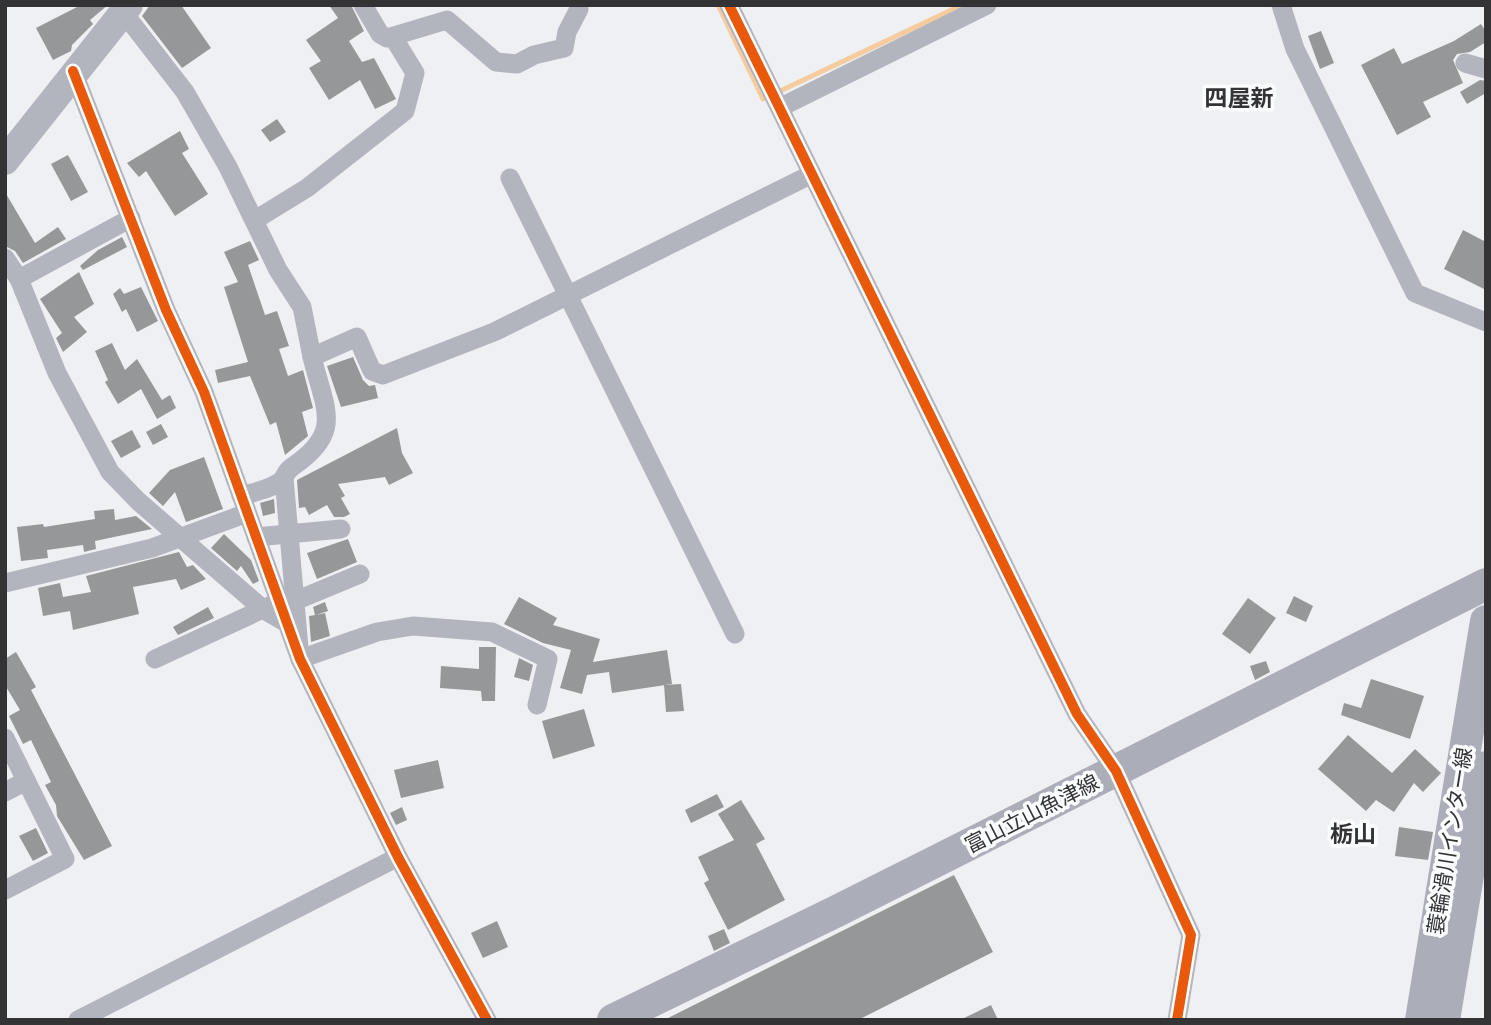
<svg xmlns="http://www.w3.org/2000/svg" width="1491" height="1025" viewBox="0 0 1491 1025" font-family="Raleway,'Noto Sans JP',sans-serif">
<style>
.lines{fill:none;stroke-linecap:round;stroke-linejoin:round}
.stream{stroke:#f6cc9e;stroke-width:5}
.building{fill:#969799}
.minor{stroke:#b3b5be;stroke-width:19}
.secondary{stroke:#b2b4be;stroke-width:28}
.primary{stroke:#abaeb8;stroke-width:32}
.cycleway-casing{stroke:#fcfdfe;stroke-width:15}
.cycleway{stroke:#e8590c;stroke-width:10}
.labels{text-anchor:middle;stroke-width:7;stroke-linejoin:round;paint-order:stroke}
.street-label{font-size:21px;fill:#333335;stroke:#fcfdfe}
.neighbourhood-label{font-size:23px;font-weight:bold;fill:#333335;stroke:#fcfdfe}
</style>
<rect width="100%" height="100%" fill="#eff0f3"/>
<g class="lines">
<!-- stream -->
<g class="stream">
<path d="M718,5l45,94 6,-3"/>
<path d="M778,92l184,-87"/>
</g>
</g>
<!-- building -->
<g class="building">
<path d="M81,5h27l-18,15 3,4 -21,21 -1,6 -18,9 -17,-32z"/>
<path d="M150,5h31l30,43 -29,20 -40,-52z"/>
<path d="M329,5h22l13,26 -15,10 13,21 12,-4 22,41 -21,10 -15,-29 -31,20 -20,-32 12,-7 -15,-21 32,-22z"/>
<path d="M1481,24l5,8v10l-16,10 -13,2 -4,6 10,23 -40,19 8,15 -34,18 -36,-70 33,-17 8,16 52,-23z"/>
<path d="M1321,31l13,32 -14,6 -12,-33z"/>
<path d="M1480,80l6,1v12l-19,11 -7,-12z"/>
<path d="M277,119l9,13 -16,10 -9,-12z"/>
<path d="M180,131l9,18 -7,4 26,41 -33,22 -29,-45 -7,6 -12,-14z"/>
<path d="M68,155l20,37 -17,9 -20,-37z"/>
<path d="M5,192l30,51 23,-16 8,12 -43,24 -8,-12 -10,-5z"/>
<path d="M1463,230l23,12v48l-42,-21z"/>
<path d="M122,237l5,10 -44,23 -3,-4 18,-16z"/>
<path d="M250,241l9,19 -11,5 17,50 12,-4 12,35 -10,3 9,27 15,-6 10,38 -11,4 6,24 -23,19 -9,-33 -6,3 -20,-49 -32,7 -3,-13 33,-8 -24,-75 14,-5 -14,-30z"/>
<path d="M79,272l15,32 -20,13 13,15 -24,20 -7,-14 6,-5 -22,-34z"/>
<path d="M141,287l17,34 -21,11 -11,-23 -4,3 -9,-18 7,-6 4,6z"/>
<path d="M112,343l13,27 12,-11 25,41 8,-5 6,13 -19,11 -16,-30 -23,15 -13,-22 3,-2 -13,-29z"/>
<path d="M353,357l10,23 6,6 6,-1 3,13 -37,9 -14,-41z"/>
<path d="M161,424l7,13 -15,8 -7,-13z"/>
<path d="M397,428l5,25 11,20 -24,12 -4,-8 -47,7 7,12 -4,2 9,16 -6,3h-10l-7,-12 -18,10 -4,-8 -6,1 -2,-28z"/>
<path d="M132,430l9,17 -20,11 -10,-17z"/>
<path d="M204,457l19,52 -37,13 -11,-30 -12,14 -14,-13 21,-23z"/>
<path d="M274,499l1,14 -12,3 -3,-13z"/>
<path d="M114,509l1,11 21,-4 16,13 -57,12 1,8 -12,3 -1,-7 -36,5 1,8 -27,3 -4,-34 26,-3 1,3 51,-8 -1,-8z"/>
<path d="M224,534l27,26 8,21 -6,3 -12,-18 -4,5 -26,-23z"/>
<path d="M348,539l9,23 -40,17 -10,-26z"/>
<path d="M179,552l8,15 6,-2 13,14 -25,11 -5,-11 -43,8 6,27 -66,16 -3,-19 -27,5 -5,-28 22,-5 3,14 28,-5 -5,-16z"/>
<path d="M1294,596l19,10 -7,16 -20,-9z"/>
<path d="M519,597l38,21 -4,7 47,14 -7,23 74,-12 5,34 -60,9 -3,-21 -22,3 -5,19 -22,-6 11,-38 -28,-7 -39,-19z"/>
<path d="M1248,598l28,20 -26,36 -28,-20z"/>
<path d="M325,602l3,9 -12,4 9,-2 5,23 -19,6 -2,-26 6,-1 -2,-8z"/>
<path d="M208,607l6,11 -36,17 -5,-8z"/>
<path d="M479,647h17l-1,54h-13l-1,-10 -41,-3 1,-22 38,3z"/>
<path d="M16,652l20,35 -5,3 81,156 -28,14 -27,-44 -1,-11 -11,-20 6,-3 -20,-42 -8,4 -14,-28 11,-6 -15,-25v-26z"/>
<path d="M519,658l14,7 -4,16 -15,-4z"/>
<path d="M1266,661l4,11 -15,8 -5,-14z"/>
<path d="M1371,679l53,17 -14,43 -69,-24 3,-12 17,5z"/>
<path d="M681,684l3,27 -18,1 -2,-27z"/>
<path d="M584,709l11,37 -42,13 -11,-38z"/>
<path d="M1348,735l44,38 23,-24 26,24 -18,19 -9,-9 -20,29 -18,-12 -10,11 -48,-42z"/>
<path d="M438,760l6,28 -43,10 -7,-28z"/>
<path d="M717,794l7,13 -33,16 -6,-13z"/>
<path d="M741,800l24,39 -9,5 29,56 -57,30 -24,-47 5,-3 -11,-23 36,-17 -16,-26z"/>
<path d="M402,807l5,13 -11,5 -6,-12z"/>
<path d="M1399,827l34,5 -5,28 -33,-4z"/>
<path d="M36,828l12,25 -15,8 -14,-25z"/>
<path d="M954,875l39,77 -135,68h-194z"/>
<path d="M497,921l11,26 -25,11 -12,-25z"/>
<path d="M724,929l6,14 -16,8 -6,-15z"/>
<path d="M991,1005l7,15h-38z"/>
</g>
<g class="lines">
<!-- minor -->
<g class="minor">
<path d="M363,5l17,29 7,4 60,-18 49,42 21,2 17,-9 30,-7 3,-16 12,-23"/>
<path d="M729,5l348,709 39,57 75,164 -14,85"/>
<path d="M1281,5l14,44 120,244 71,29"/>
<path d="M123,12l62,80 43,75 50,103 24,37 10,50"/>
<path d="M1465,63l21,6"/>
<path d="M73,71l93,239 38,82 96,267 98,198 89,163"/>
<path d="M781,107l206,-102"/>
<path d="M510,178l225,456"/>
<path d="M131,218l-112,61 38,94 53,99 28,29 126,109 21,12"/>
<path d="M255,220l52,-32 98,-77 10,-38 -22,-36"/>
<path d="M5,258l14,21"/>
<path d="M284,478l16,181 77,-27 36,-6 79,6 56,27 -11,46"/>
<path d="M241,496c13,-4 31,-7 41,-16 4,-5 4,-9 10,-13 52,-35 33,-57 20,-110l45,-20 15,34 11,4 111,-43 318,-158"/>
<path d="M256,537l85,-8"/>
<path d="M5,583l147,-35 95,-35"/>
<path d="M155,659l123,-57 17,-1 65,-27"/>
<path d="M5,738l60,121 -60,31"/>
<path d="M5,792l21,-11"/>
<path d="M78,1020l320,-163"/>
</g>
<!-- secondary -->
<path class="secondary" d="M5,161l124,-156"/>
<!-- primary -->
<g class="primary">
<path d="M613,1020l226,-110 647,-326"/>
<path d="M1421,1020l65,-399"/>
<path d="M1444,1020l42,-253"/>
</g>
<defs>
<g id="cycleway">
<path d="M729,5l348,709 39,57 75,164 -14,85"/>
<path d="M73,71l93,239 38,82 96,267 98,198 89,163"/>
</g>
</defs>
<!-- cycleway casing -->
<use href="#cycleway" class="cycleway-casing"/>
<!-- cycleway -->
<use href="#cycleway" class="cycleway"/>
</g>
<g class="labels">
<!-- street labels -->
<g class="street-label">
<text transform="translate(1032 814) rotate(-27)" y="7">富山立山魚津線</text>
<text transform="translate(1450 841) rotate(-81)" y="7">蓑輪滑川インター線</text>
</g>
<!-- neighbourhood labels -->
<g class="neighbourhood-label">
<text x="1239" y="106">四屋新</text>
<text x="1353" y="842">栃山</text>
</g>
</g>
<!-- border -->
<rect width="1491" height="1025" fill="none" stroke="#333335" stroke-width="14"/>
</svg>
